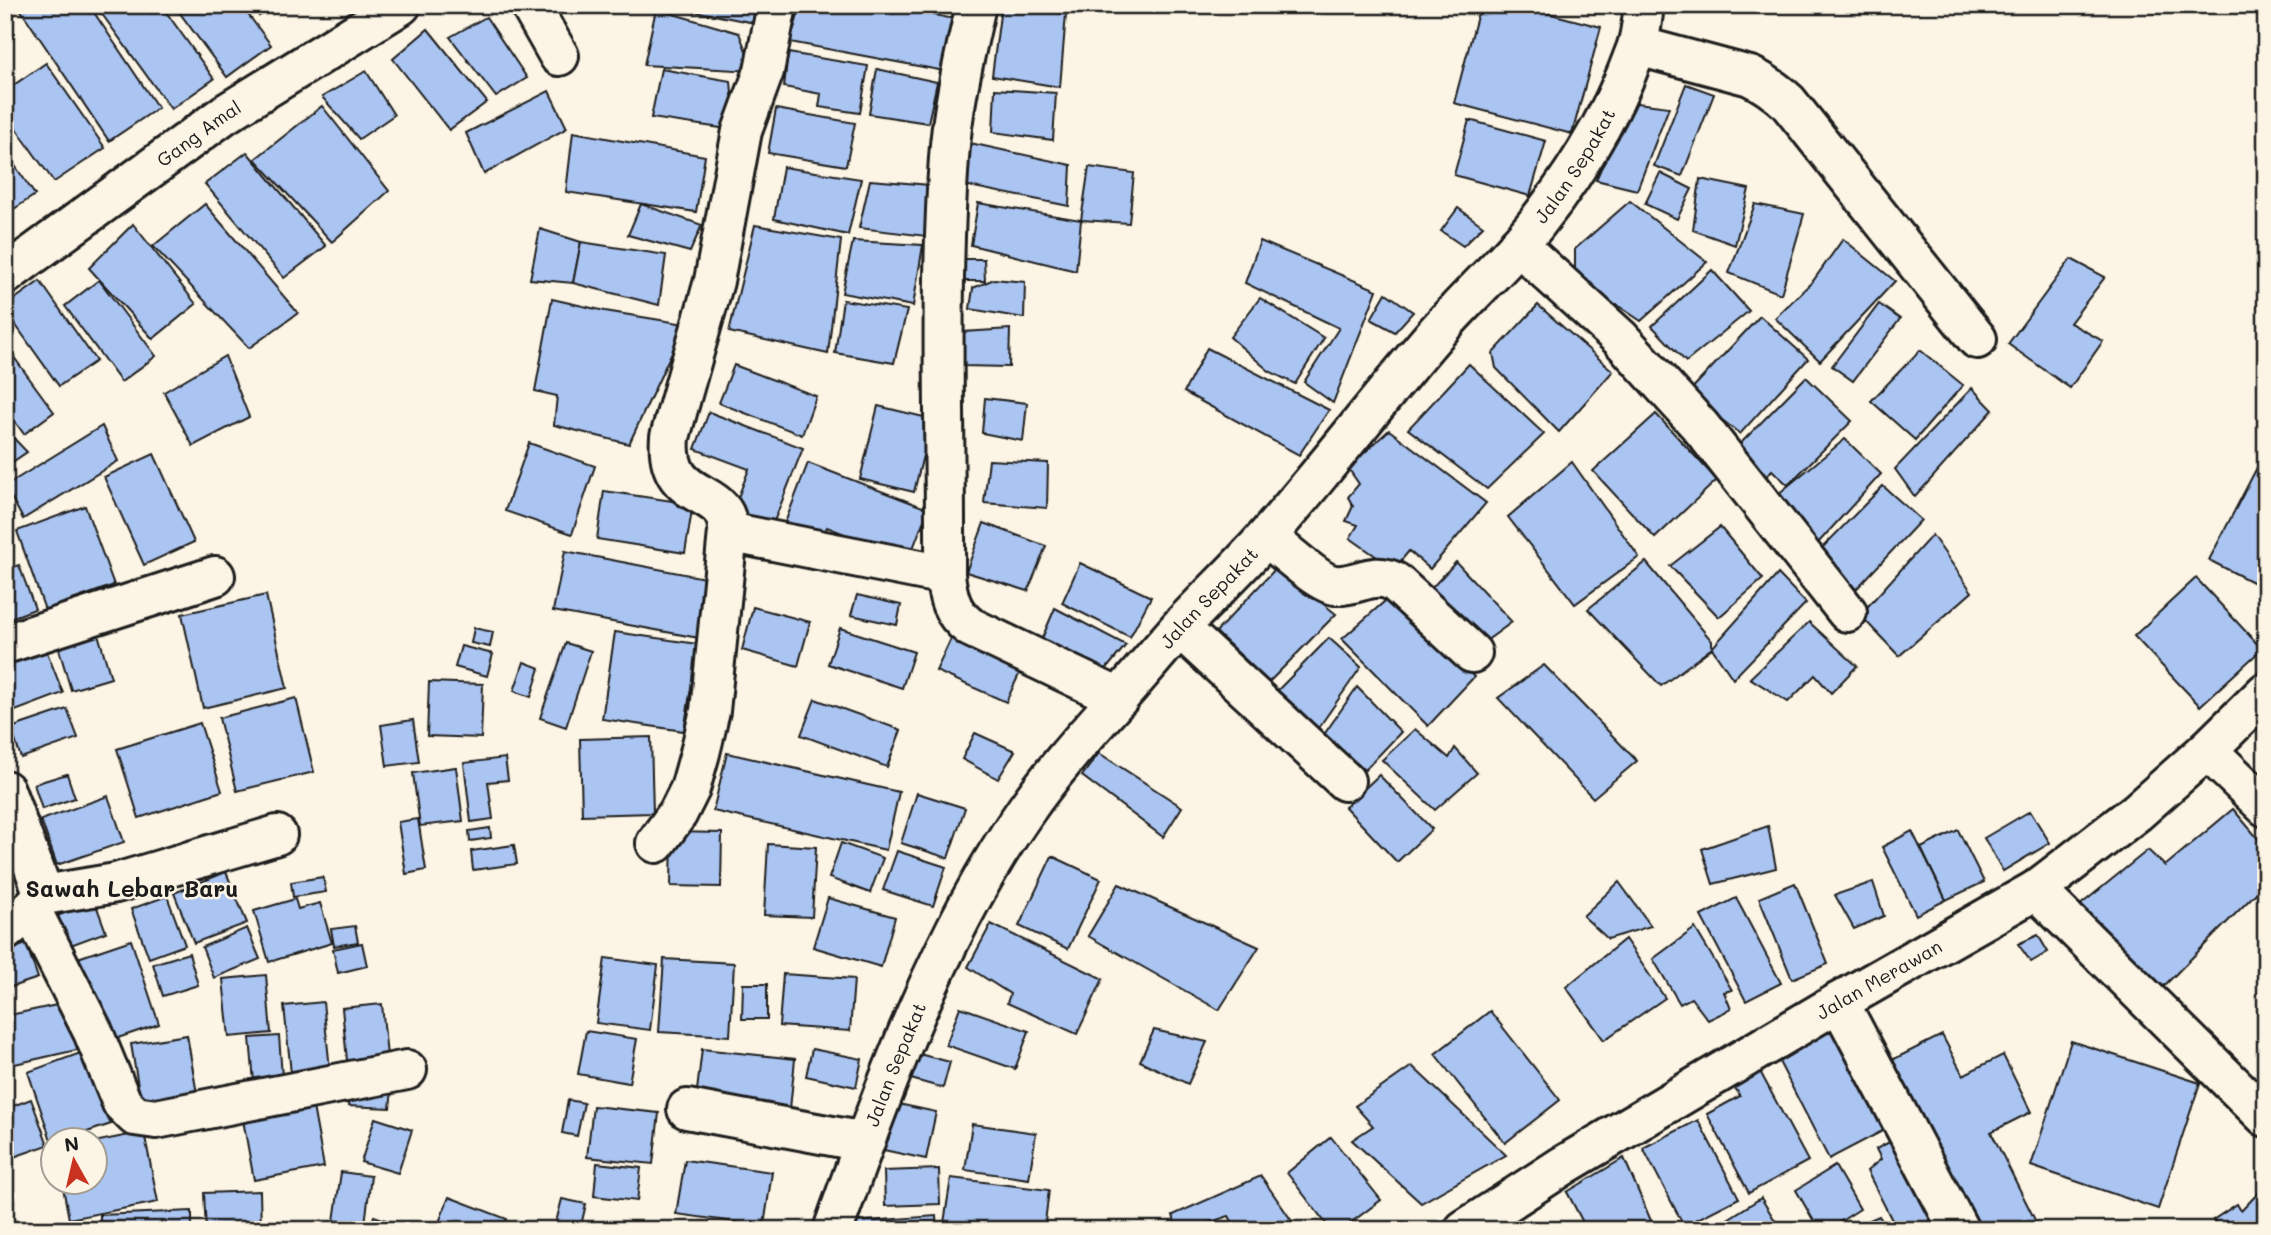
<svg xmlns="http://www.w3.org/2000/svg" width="2271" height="1235" viewBox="0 0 2271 1235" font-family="Mali,sans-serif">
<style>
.building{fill:#abc5f2;stroke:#1c1c1c;stroke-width:2}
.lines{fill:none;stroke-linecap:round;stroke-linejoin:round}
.minor-casing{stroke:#1c1c1c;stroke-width:44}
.minor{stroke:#fcf5e5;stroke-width:38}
.labels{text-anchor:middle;stroke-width:5;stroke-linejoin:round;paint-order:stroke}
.street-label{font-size:19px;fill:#1c1c1c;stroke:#fcf5e5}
.quarter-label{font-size:23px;font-weight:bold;fill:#1c1c1c;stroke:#fcf5e5}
</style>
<rect width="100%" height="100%" fill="#fcf5e5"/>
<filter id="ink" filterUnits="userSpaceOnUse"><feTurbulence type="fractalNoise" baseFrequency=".0143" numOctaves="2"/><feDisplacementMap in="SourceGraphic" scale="14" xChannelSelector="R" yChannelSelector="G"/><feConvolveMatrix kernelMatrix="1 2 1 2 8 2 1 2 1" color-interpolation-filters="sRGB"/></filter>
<g filter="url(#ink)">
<!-- building -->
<g class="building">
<path d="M89,5l69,103 -49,33 -91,-135z"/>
<path d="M106,5h55l53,74 -43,30 -72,-99z"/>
<path d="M174,5h67l30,40 -44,32z"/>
<path d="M253,5h23l-17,11z"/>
<path d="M663,5h101l-4,19z"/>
<path d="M801,5h86l72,15 -9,52 -160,-30z"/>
<path d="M889,5h66l-2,9z"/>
<path d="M1021,5h46l-1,6z"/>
<path d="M1480,5h36l85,22 -29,107 -118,-31z"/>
<path d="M1001,7l65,7 -6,73 -68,-11z"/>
<path d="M656,9l83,24 15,38 -110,-6z"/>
<path d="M486,17l41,61 -31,19 -46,-60z"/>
<path d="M428,29l59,73 -38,28 -56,-71z"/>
<path d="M788,53l80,13 -8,47 -41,-6 2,-13 -37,-7z"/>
<path d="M46,63l59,85 -51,34 -49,-69v-22z"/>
<path d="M661,69l70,12 4,49 -84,-12z"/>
<path d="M877,69l60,13 -9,41 -59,-9z"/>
<path d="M366,71l28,44 -35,24 -37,-42z"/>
<path d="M1686,84l28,10 -32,82 -28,-10z"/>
<path d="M995,89l61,4 -3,47 -60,-8z"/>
<path d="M549,91l18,37 -83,46 -18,-41z"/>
<path d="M1629,102l40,5 -32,83 -41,-10z"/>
<path d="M322,106l67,85 -57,51 -77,-83z"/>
<path d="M776,109l79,14 -9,43 -78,-13z"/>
<path d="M1469,120l77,21 -16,55 -76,-21z"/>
<path d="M573,132l132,24 -9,56 -130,-20z"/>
<path d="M970,143l101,22 -2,41 -105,-21z"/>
<path d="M5,151l30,44 -30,20z"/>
<path d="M247,152l79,94 -42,32 -79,-94z"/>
<path d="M783,167l78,12 -13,56 -74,-16z"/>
<path d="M1089,167l45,6 -5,50 -48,-3z"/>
<path d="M1660,173l32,16 -15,30 -32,-15z"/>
<path d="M1700,179l49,10 -14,56 -42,-15z"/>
<path d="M870,180l60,5 -4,51 -67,-8z"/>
<path d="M1630,201l77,61 -66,59 -24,-16h-13l-29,-29v-27z"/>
<path d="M978,203l103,17 -5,51 -105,-26z"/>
<path d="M205,204l93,109 -49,35 -96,-102z"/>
<path d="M641,204l61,21 -12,27 -62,-17z"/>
<path d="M1755,204l49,10 -23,80 -52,-21z"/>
<path d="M1458,208l25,18 -20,20 -22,-15z"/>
<path d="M133,224l63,80 -43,35 -64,-71z"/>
<path d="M755,225l86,15 -13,114 -99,-22z"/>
<path d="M540,229l41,13 -8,41 -43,-4z"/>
<path d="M1843,239l52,42 -75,80 -45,-43 38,-37z"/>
<path d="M853,241l70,4 -10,61 -71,-13z"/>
<path d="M1260,241l117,49 -44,113 -29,-21 35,-54 -94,-45z"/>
<path d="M581,242l85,13 -7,50 -86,-22z"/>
<path d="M958,259h26l1,22h-27z"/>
<path d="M2071,259l34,18 -35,46 33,18 -33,47 -62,-44z"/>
<path d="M1712,270l37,41 -63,51 -34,-36z"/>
<path d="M994,279l31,3 -1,36 -54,-9 3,-21z"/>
<path d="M99,280l57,76 -35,26 -56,-76z"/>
<path d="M40,281l56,80 -37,25 -54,-76v-4z"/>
<path d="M1386,293l27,19 -18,20 -24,-13z"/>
<path d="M1260,298l64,40 -29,46 -26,-13 -39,-34z"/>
<path d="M552,299l53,12 80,13 -56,120 -75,-19 3,-29 -22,-5z"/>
<path d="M843,300l64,10 -13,53 -59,-10z"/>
<path d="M1879,304l21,15 -47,62 -21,-15z"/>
<path d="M1538,305l75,66 -54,61 -63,-64 -3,-15z"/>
<path d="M1760,316l48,43 -68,75 -52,-41z"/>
<path d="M1010,329l-1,38 -46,-1v-34z"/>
<path d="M5,345l49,67 -30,22 -19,-26z"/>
<path d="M1207,348l122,62 -30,45 -115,-63z"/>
<path d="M1920,350l43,35 -48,55 -44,-39z"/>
<path d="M225,356l24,61 -56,29 -29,-54z"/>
<path d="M1469,364l75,70 -57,55 -79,-60z"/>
<path d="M734,365l82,31 -14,39 -83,-32z"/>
<path d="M1806,377l46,44 -64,64 -16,-15 -7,8 -28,-31z"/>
<path d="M1972,388l21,22 -78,87 -20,-28z"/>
<path d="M985,398l42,5 -4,38 -41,-8z"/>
<path d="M878,406l54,13 -18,73 -54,-13z"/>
<path d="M709,412l94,36 -34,86 -39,-16 19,-49 -54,-20z"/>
<path d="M1656,414l61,66 -62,58 -62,-67z"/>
<path d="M102,426l16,35 -95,58 -18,-33z"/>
<path d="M5,429l22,23 -22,15z"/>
<path d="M1389,430l97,73 -56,66 -21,-18 -15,18 -44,-31 8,-13 -12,-4 7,-15 -5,-9 11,-13 -11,-16z"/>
<path d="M1845,439l36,35 -63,69 -46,-44z"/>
<path d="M529,443l66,23 -23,68 -67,-23z"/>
<path d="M154,454l40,88 -50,23 -40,-88z"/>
<path d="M2264,454h2v135l-57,-29z"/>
<path d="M989,460l59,3 -1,45 -63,-5z"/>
<path d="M1572,462l67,95 -64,47 -67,-87z"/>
<path d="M808,463l120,46 -19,50 -82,-32 -6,15 -38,-14z"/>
<path d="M1883,486l38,34 -74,79 -34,-42z"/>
<path d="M604,491l89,13 -8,49 -88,-14z"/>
<path d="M85,506l29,79 -69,25 -28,-79z"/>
<path d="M984,523l62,23 -18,45 -62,-19z"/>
<path d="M1720,527l43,52 -44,38 -49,-51z"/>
<path d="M1932,535l40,57 -73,64 -39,-41z"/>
<path d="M565,551l145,28 -11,59 -146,-27z"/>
<path d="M1456,562l56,60 -33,24 -54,-51z"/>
<path d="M1646,562l66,79v7l-51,38 -73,-77z"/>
<path d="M1080,563l71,34 -21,40 -68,-34z"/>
<path d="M19,565l16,44 -30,11v-50z"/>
<path d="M1277,567l59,47 -67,68 -53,-50z"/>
<path d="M1778,574l28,29 -73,76 -21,-31z"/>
<path d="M2196,578l66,71 -62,57 -66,-70z"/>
<path d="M1393,594l81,83 -46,49 -86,-87z"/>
<path d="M266,595l21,93 -84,20 -21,-94z"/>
<path d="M857,595l44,10 -4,20 -46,-10z"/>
<path d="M753,607l57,15 -12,44 -56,-16z"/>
<path d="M1055,608l71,37 -27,33 -62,-28z"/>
<path d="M1809,622l48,44 -26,27 -16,-18 -27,27 -38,-24z"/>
<path d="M96,627l15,51 -40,12 -15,-51z"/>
<path d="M474,628l19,4 -3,15 -19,-4z"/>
<path d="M840,628l74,24 -12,36 -74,-24z"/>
<path d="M615,632l83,12 -14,87 -82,-12z"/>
<path d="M954,632l70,32 -18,38 -70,-31z"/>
<path d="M1329,638l32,29 -44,63 -40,-39z"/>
<path d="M566,643l25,8 -25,76 -26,-9z"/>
<path d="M461,646l32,8 -6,22 -32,-9z"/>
<path d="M45,647l18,46 -53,20 -5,-13v-38z"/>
<path d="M524,662l16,6 -9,29 -17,-6z"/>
<path d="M1544,665l93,96 -44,37 -95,-100z"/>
<path d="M429,682l54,2 -2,54 -54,-2z"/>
<path d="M1357,687l44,45 -36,38 -42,-34z"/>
<path d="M296,698l18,74 -77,19 -18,-73z"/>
<path d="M815,699l86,31 -14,37 -86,-32z"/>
<path d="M67,709l11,29 -57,20 -10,-30z"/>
<path d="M413,720l6,42 -32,4 -6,-41z"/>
<path d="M200,723l22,68 -83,27 -22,-69z"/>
<path d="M1415,729l34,29 6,-10 22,25 -42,37 -53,-50z"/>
<path d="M975,733l40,18 -17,28 -36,-20z"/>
<path d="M651,737l2,76 -71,2 -2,-76z"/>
<path d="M727,753l172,39 -13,58 -173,-39z"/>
<path d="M1099,753l83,54 -19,30 -81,-61z"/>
<path d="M505,758l3,22 -20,2 5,37 -22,3 -7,-59z"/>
<path d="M456,767l7,54 -43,5 -7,-53z"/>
<path d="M67,774l8,24 -33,11 -8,-25z"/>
<path d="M1379,775l53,54 -35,33 -52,-55z"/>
<path d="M917,793l48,15 -17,50 -47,-15z"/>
<path d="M108,796l16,46 -67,23 -16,-45z"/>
<path d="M2233,809l33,39v35l-103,104 -84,-81 69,-56 17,16z"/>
<path d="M2030,811l20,32 -47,28 -19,-33z"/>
<path d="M418,819l8,51 -20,4 -8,-52z"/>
<path d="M1768,826l8,42 -63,16 -11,-35z"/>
<path d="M490,828l1,10 -21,3 -1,-10z"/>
<path d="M1958,830l26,52 -38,18 -25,-52z"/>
<path d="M1912,831l34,69 -30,15 -34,-68z"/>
<path d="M672,832l50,1 -1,54 -50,-1z"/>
<path d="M841,843l42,15 -13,35 -41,-15z"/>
<path d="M768,844l48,3 -4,70 -48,-2z"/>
<path d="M514,845l3,19 -44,6 -2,-19z"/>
<path d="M897,851l49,16 -13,39 -50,-16z"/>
<path d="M1052,856l49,23 -33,70 -49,-23z"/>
<path d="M226,872l21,51 -53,20 -20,-50z"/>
<path d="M323,877l3,15 -33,5 -2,-15z"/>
<path d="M1619,882l32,44 -43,13 -25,-23z"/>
<path d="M1873,882l11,34 -30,13 -19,-34z"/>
<path d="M1795,883l33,81 -36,15 -33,-81z"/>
<path d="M1119,884l140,63 -40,63 -131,-74z"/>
<path d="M167,896l18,49 -36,13 -18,-49z"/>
<path d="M828,898l67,19 -14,50 -68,-20z"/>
<path d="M1736,898l45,85 -35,18 -45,-85z"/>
<path d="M295,899l3,10 22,-6 12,40 -63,19 -15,-51z"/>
<path d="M95,902l11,30 -38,14 -11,-30z"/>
<path d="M991,924l112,55 -26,55 -70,-31 3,-9 -42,-27z"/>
<path d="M355,926l3,16 -24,4 -3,-17z"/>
<path d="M247,928l13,31 -46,19 -12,-31z"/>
<path d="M1695,928l37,62 -8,2 7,17 -23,11 -17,-22 -11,6 -27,-45z"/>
<path d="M2038,935l10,17 -17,10 -13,-18z"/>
<path d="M1625,939l40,59 -61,42 -38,-53z"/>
<path d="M131,940l28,84 -56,19 -28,-84z"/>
<path d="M362,943l5,23 -29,7 -5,-24z"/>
<path d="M26,944l12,34 -33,11v-37z"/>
<path d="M189,953l9,32 -35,11 -10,-32z"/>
<path d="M605,958l53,7 -8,65 -54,-7z"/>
<path d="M664,959l70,4 -4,73 -71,-4z"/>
<path d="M783,974l71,5 -4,52 -71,-5z"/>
<path d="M266,975l5,58 -42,4 -6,-58z"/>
<path d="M743,984h24v35h-25z"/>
<path d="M71,1002l10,47 -75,17 -1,-50z"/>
<path d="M323,1002l8,77 -39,4 -8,-77z"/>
<path d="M382,1004l6,63 -40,4 -6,-63z"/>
<path d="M960,1007l69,24 -14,38 -69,-24z"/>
<path d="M1490,1011l70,89 -55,43 -70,-89z"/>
<path d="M1838,1021l54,105 -63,33 -54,-105z"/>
<path d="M1154,1030l53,12 -19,42 -48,-23z"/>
<path d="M586,1031l51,8 -8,44 -51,-9z"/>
<path d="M187,1035l12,71 -56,9 -12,-71z"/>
<path d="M1942,1035l21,40 40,-20 28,57 -40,20 45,90 -15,8h-46l-85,-169z"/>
<path d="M279,1036l4,54 -28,3 -5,-55z"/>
<path d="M2071,1041l129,42 -42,126 -127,-43z"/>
<path d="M702,1049l93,10 -5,50 -94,-10z"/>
<path d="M812,1049l50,10 -6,28 -50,-11z"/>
<path d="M86,1051l25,73 -48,16h-11v3l-24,-71z"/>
<path d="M911,1052l39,10 -7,26 -39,-11z"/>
<path d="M1756,1064l52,97 -59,32 -42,-79 33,-18 -10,-17z"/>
<path d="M1412,1066l94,89 -85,48 -69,-63 21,-14 -18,-20z"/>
<path d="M349,1089l43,1 -2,18 -42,-2z"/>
<path d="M31,1099l17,46 -43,15v-51z"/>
<path d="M568,1100l16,3 -7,33 -15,-3z"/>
<path d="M889,1102l47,10 -10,47 -47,-10z"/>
<path d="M593,1106l66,7 -6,51 -66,-7z"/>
<path d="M313,1107l11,60 -70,13 -11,-60z"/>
<path d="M375,1118l37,12 -14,43 -37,-11z"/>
<path d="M1698,1120l41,78 -55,28 -41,-78z"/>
<path d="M972,1124l64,9 -7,46 -64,-9z"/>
<path d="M144,1132l14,70 -89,17 -7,-37h32v-40z"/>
<path d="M1901,1136l47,88 -13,6h-38l-30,-59 14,-12 -5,-10z"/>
<path d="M1331,1137l50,63 -40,30h-10l-44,-57z"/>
<path d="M1624,1158l31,72h-68l-20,-38z"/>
<path d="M685,1160l87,12 -8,54 -88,-12z"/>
<path d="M597,1163l44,5 -4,33 -43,-5z"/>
<path d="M1835,1166l25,43 -33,21h-8l-23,-40z"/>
<path d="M939,1169l1,35 -55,2 -1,-35z"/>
<path d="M341,1172l30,4 -6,48 -31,-3z"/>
<path d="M1261,1176l37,54h-61l-8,-14 -43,14h-9l-4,-15z"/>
<path d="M951,1178l98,12 -5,40h-50l-50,-7z"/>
<path d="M2261,1190l5,5v35h-48l2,-3 -7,-7 24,-16 4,7z"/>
<path d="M260,1191l1,39h-55l-2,-37z"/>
<path d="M449,1197l58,22 -4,11h-51l-14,-5z"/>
<path d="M1761,1198l20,32h-53l-5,-8z"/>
<path d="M562,1199l24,5 -6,26h-26z"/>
<path d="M192,1211v19h-92v-15z"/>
<path d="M374,1216l26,9 -2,5h-29z"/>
<path d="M936,1216l1,14h-95l-1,-7z"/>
<path d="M1879,1216l9,14h-42z"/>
</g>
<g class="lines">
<defs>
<g id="minor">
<path d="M530,5l29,51"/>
<path d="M976,5c-11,49 -24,103 -27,153 -10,138 -3,278 -4,417 3,22 6,38 25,52l149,71"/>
<path d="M1638,46l112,30c15,7 26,15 38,26l189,237"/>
<path d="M1518,245l102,93 80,88 147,186"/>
<path id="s1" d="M5,275l220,-161 176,-109"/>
<path d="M728,532l217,43"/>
<path d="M1267,537c14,11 53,47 68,48 22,2 38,-15 60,-3l77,71"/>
<path d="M1180,628l165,153"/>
<path d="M5,644l210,-68"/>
<path d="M2207,750l59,57"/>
<path d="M5,790l39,105"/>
<path d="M656,843l22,-30 12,-24 10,-36 10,-42 18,-179c1,-49 -64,-25 -58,-95l44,-156 28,-150 22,-60 13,-66"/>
<path d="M2036,890l230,227"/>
<path d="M31,909l62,123 29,71 13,13 21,3 251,-49"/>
<path d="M5,931l26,-22 13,-14 72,-12 161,-48"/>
<path d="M1839,1002l120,228"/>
<path d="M687,1109l177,33"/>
<path id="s2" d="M833,1230c50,-141 107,-297 193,-420 27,-39 59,-74 90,-109 22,-25 43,-50 64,-74 29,-31 60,-60 88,-92 57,-65 110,-135 167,-201 26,-30 55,-57 82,-87 49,-57 94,-127 119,-198 5,-13 6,-29 8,-44"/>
<path id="s3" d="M1464,1230l100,-65 275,-163 197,-112 101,-78 70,-62 59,-58"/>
</g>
</defs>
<!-- minor casing -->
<use href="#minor" class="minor-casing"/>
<!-- minor -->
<use href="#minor" class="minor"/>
</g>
</g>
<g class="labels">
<!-- street labels -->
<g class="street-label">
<text dy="7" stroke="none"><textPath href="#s1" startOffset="240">Gang Amal</textPath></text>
<text dy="7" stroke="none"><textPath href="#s2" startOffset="1311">Jalan Sepakat</textPath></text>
<text dy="7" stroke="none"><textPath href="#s2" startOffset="744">Jalan Sepakat</textPath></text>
<text dy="7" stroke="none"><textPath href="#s3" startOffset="485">Jalan Merawan</textPath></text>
<text dy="7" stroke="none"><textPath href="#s2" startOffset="177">Jalan Sepakat</textPath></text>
</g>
<!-- quarter labels -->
<g class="quarter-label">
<text x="132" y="897">Sawah Lebar Baru</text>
</g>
</g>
<!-- margin -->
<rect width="2271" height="1235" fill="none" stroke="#fcf5e5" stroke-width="28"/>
<rect x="14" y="14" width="2243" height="1207" fill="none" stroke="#1c1c1c" stroke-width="2.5" filter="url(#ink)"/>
<!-- north arrow -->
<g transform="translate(74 1161) rotate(352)"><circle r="33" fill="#fcf5e5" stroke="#a29e95" stroke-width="2"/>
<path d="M0-5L12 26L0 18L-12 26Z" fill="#c8321e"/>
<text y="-10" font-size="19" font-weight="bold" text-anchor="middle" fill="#1c1c1c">N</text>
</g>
</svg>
